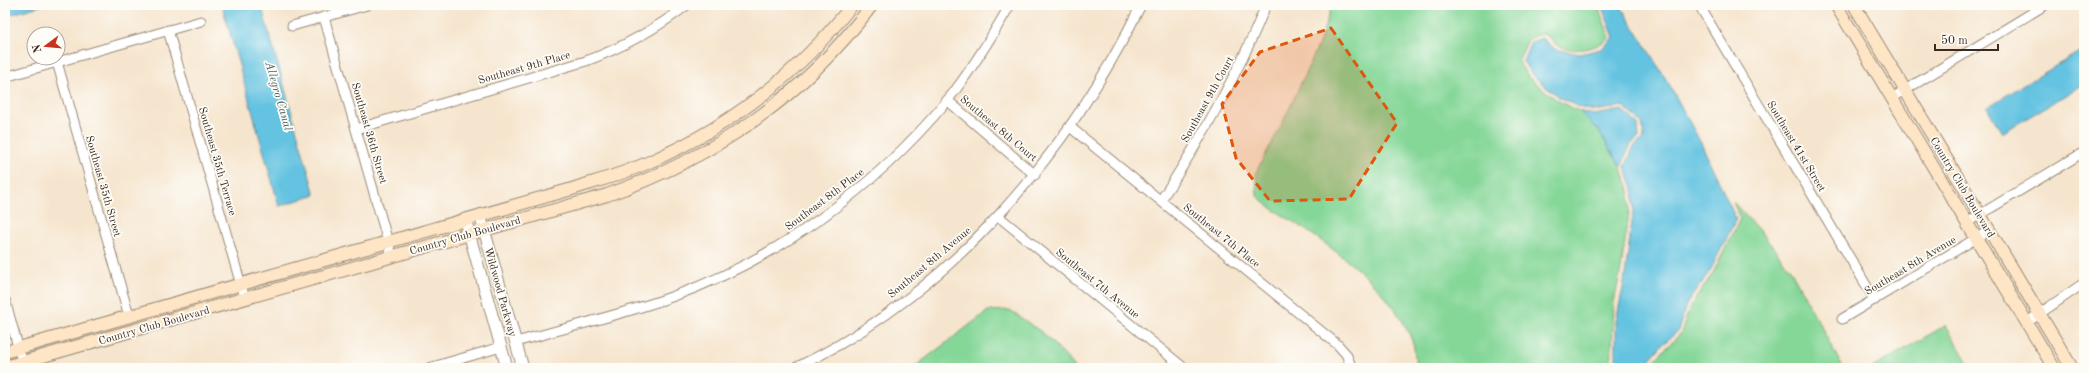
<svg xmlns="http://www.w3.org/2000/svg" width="2089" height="373" viewBox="0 0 2089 373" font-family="'Old Standard TT',serif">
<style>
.green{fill:#85d798;stroke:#60805b}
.water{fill:#63c3e1;stroke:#4f7680}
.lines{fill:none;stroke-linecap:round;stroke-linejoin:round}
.minor-casing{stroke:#988876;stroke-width:11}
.tertiary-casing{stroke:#988876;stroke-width:13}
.secondary-casing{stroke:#988876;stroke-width:14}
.minor{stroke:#fff;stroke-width:9}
.tertiary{stroke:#fff;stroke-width:11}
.secondary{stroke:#fde5c5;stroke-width:12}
.marked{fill:#df570d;fill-opacity:0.2;stroke:#df570d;stroke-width:3;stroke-dasharray:8 5;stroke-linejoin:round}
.labels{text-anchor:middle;stroke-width:3.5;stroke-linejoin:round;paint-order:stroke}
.street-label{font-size:11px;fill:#3b2a1e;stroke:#fdfcf7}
.water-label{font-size:12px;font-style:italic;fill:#496062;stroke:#fdfcf7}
</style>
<rect width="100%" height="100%" fill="#fdfcf7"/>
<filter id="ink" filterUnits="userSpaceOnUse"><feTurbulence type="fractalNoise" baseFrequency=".025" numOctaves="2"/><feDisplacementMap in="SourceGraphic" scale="8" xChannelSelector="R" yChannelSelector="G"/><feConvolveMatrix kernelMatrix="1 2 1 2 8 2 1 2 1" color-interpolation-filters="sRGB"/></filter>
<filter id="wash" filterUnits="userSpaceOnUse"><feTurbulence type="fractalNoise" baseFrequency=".012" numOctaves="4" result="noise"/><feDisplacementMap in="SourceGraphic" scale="16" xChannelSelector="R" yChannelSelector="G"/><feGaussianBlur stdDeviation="0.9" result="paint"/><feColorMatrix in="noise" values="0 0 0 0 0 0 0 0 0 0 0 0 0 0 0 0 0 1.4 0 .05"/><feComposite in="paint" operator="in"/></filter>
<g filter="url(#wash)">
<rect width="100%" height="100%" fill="#f6e5ce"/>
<!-- green -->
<g class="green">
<path d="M1332,5h265l13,32c-14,12 -34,17 -53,8 -5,-2 -8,-10 -14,-11 -5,0 -11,4 -15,6l-10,21 10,16 30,24 21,10 19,19 23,37 8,22 1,17 -9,63 -7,33 -3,66h-195c-1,-10 -1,-21 -5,-30 -20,-48 -70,-84 -111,-112 -15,-10 -31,-18 -43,-30l-1,-24 26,-48 37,-80z"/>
<path d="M1733,202l31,34 26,33 53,99h-196l34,-35 9,-26 23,-34 27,-54z"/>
<path d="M1010,310l34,24 32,34h-163l75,-57z"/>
<path d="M1946,325l25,43h-99z"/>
</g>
<!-- water -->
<g class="water">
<path d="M5,5h38l-38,11z"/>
<path d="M222,5h39l54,190 -36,11z"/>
<path d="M1601,5h19l49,79 32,59 35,76 -26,52 -24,34 -8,26 -16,14 -20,23h-26v-47l8,-38 10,-77 -1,-18 -8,-21 9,-21 10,-7 -2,-16 -19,-17 -28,5 -13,-3 -22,-10 -29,-24 -8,-13 8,-19 11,-4 13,11 25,5 21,-5 13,-12z"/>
<path d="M2084,49v35l-82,49 -15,-26z"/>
<path d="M1622,110l16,14 1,14 -8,6 -10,23 -23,-37 -19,-19 15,4z"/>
</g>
</g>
<g filter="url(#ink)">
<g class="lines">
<defs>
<g id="minor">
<path d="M1699,5l176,295"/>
<path d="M324,17l68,239"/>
<path d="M292,26l75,-21"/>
<path d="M168,30l77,269"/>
<path d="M57,62l72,254"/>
<path d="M5,77l196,-56"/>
<path d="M1892,98l153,-93"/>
<path d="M947,100l88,75"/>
<path d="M1070,127l268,218 8,9 6,14"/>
<path d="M356,129l230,-68c38,-14 70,-32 101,-56"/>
<path d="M1161,200c41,-62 77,-125 105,-195"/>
<path d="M998,216l186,152"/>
<path d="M1966,223l118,-71"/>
<path d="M5,300l19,68"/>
<path d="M1842,319l148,-89"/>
<path d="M2026,323l58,-40"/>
<path d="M516,342c52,-15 106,-27 158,-46 107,-39 200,-108 273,-195 24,-30 44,-63 63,-96"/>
<path d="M429,368l72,-21"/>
<path d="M795,368c155,-74 271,-211 346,-363"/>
</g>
<g id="tertiary">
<path d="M480,215l43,153"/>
<path d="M465,219l42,149"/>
</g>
<g id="secondary">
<path d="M1836,5l218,363"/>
<path d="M1854,5l218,363"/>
<path d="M5,352l567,-163c25,-8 51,-15 75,-26 81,-35 151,-89 205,-158"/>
<path d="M5,367l602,-172c108,-38 196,-98 265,-190"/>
</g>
</defs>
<!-- minor casing -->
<use href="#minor" class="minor-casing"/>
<!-- tertiary casing -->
<use href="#tertiary" class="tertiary-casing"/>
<!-- secondary casing -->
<use href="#secondary" class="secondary-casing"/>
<!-- minor -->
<use href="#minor" class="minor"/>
<!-- tertiary -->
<use href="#tertiary" class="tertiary"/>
<!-- secondary -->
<use href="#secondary" class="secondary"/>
</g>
</g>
<!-- marked area -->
<path class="marked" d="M1331,28l66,95 -48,76 -79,2 -34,-43 -14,-54 38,-52z"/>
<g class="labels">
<!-- street labels -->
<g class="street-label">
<text transform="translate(524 67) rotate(-16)" y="4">Southeast 9th Place</text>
<text transform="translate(1207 99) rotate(-61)" y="4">Southeast 9th Court</text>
<text transform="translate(999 128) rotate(40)" y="4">Southeast 8th Court</text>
<text transform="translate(370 133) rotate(74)" y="4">Southeast 36th Street</text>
<text transform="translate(1797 146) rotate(59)" y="4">Southeast 41st Street</text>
<text transform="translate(218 161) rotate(74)" y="4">Southeast 35th Terrace</text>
<text transform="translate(104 186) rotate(74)" y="4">Southeast 35th Street</text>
<text transform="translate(1963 187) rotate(59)" y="4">Country Club Boulevard</text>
<text transform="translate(824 199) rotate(-37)" y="4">Southeast 8th Place</text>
<text transform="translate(465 235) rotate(-16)" y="4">Country Club Boulevard</text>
<text transform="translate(1222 235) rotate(39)" y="4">Southeast 7th Place</text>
<text transform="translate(929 262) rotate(-40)" y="4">Southeast 8th Avenue</text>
<text transform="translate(1910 265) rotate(-31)" y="4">Southeast 8th Avenue</text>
<text transform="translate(1098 283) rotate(39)" y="4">Southeast 7th Avenue</text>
<text transform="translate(501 292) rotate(74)" y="4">Wildwood Parkway</text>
<text transform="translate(154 325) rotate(-16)" y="4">Country Club Boulevard</text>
</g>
<!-- water labels -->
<g class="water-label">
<text transform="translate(279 96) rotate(74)" y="4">Allegro Canal</text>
</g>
</g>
<!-- margin -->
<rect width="2089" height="373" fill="none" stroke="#fdfcf7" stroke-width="20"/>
<!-- north arrow -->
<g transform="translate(46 46) rotate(254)"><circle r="19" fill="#fdfcf7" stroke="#afa8a0"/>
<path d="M0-3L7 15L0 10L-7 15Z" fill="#c8321e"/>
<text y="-6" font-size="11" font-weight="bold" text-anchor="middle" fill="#3b2a1e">N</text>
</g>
<!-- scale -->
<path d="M1935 44v6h63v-6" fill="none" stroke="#3b2a1e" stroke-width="2"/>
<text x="1941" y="44" font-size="12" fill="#3b2a1e" stroke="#fdfcf7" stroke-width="3" paint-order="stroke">50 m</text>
</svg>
